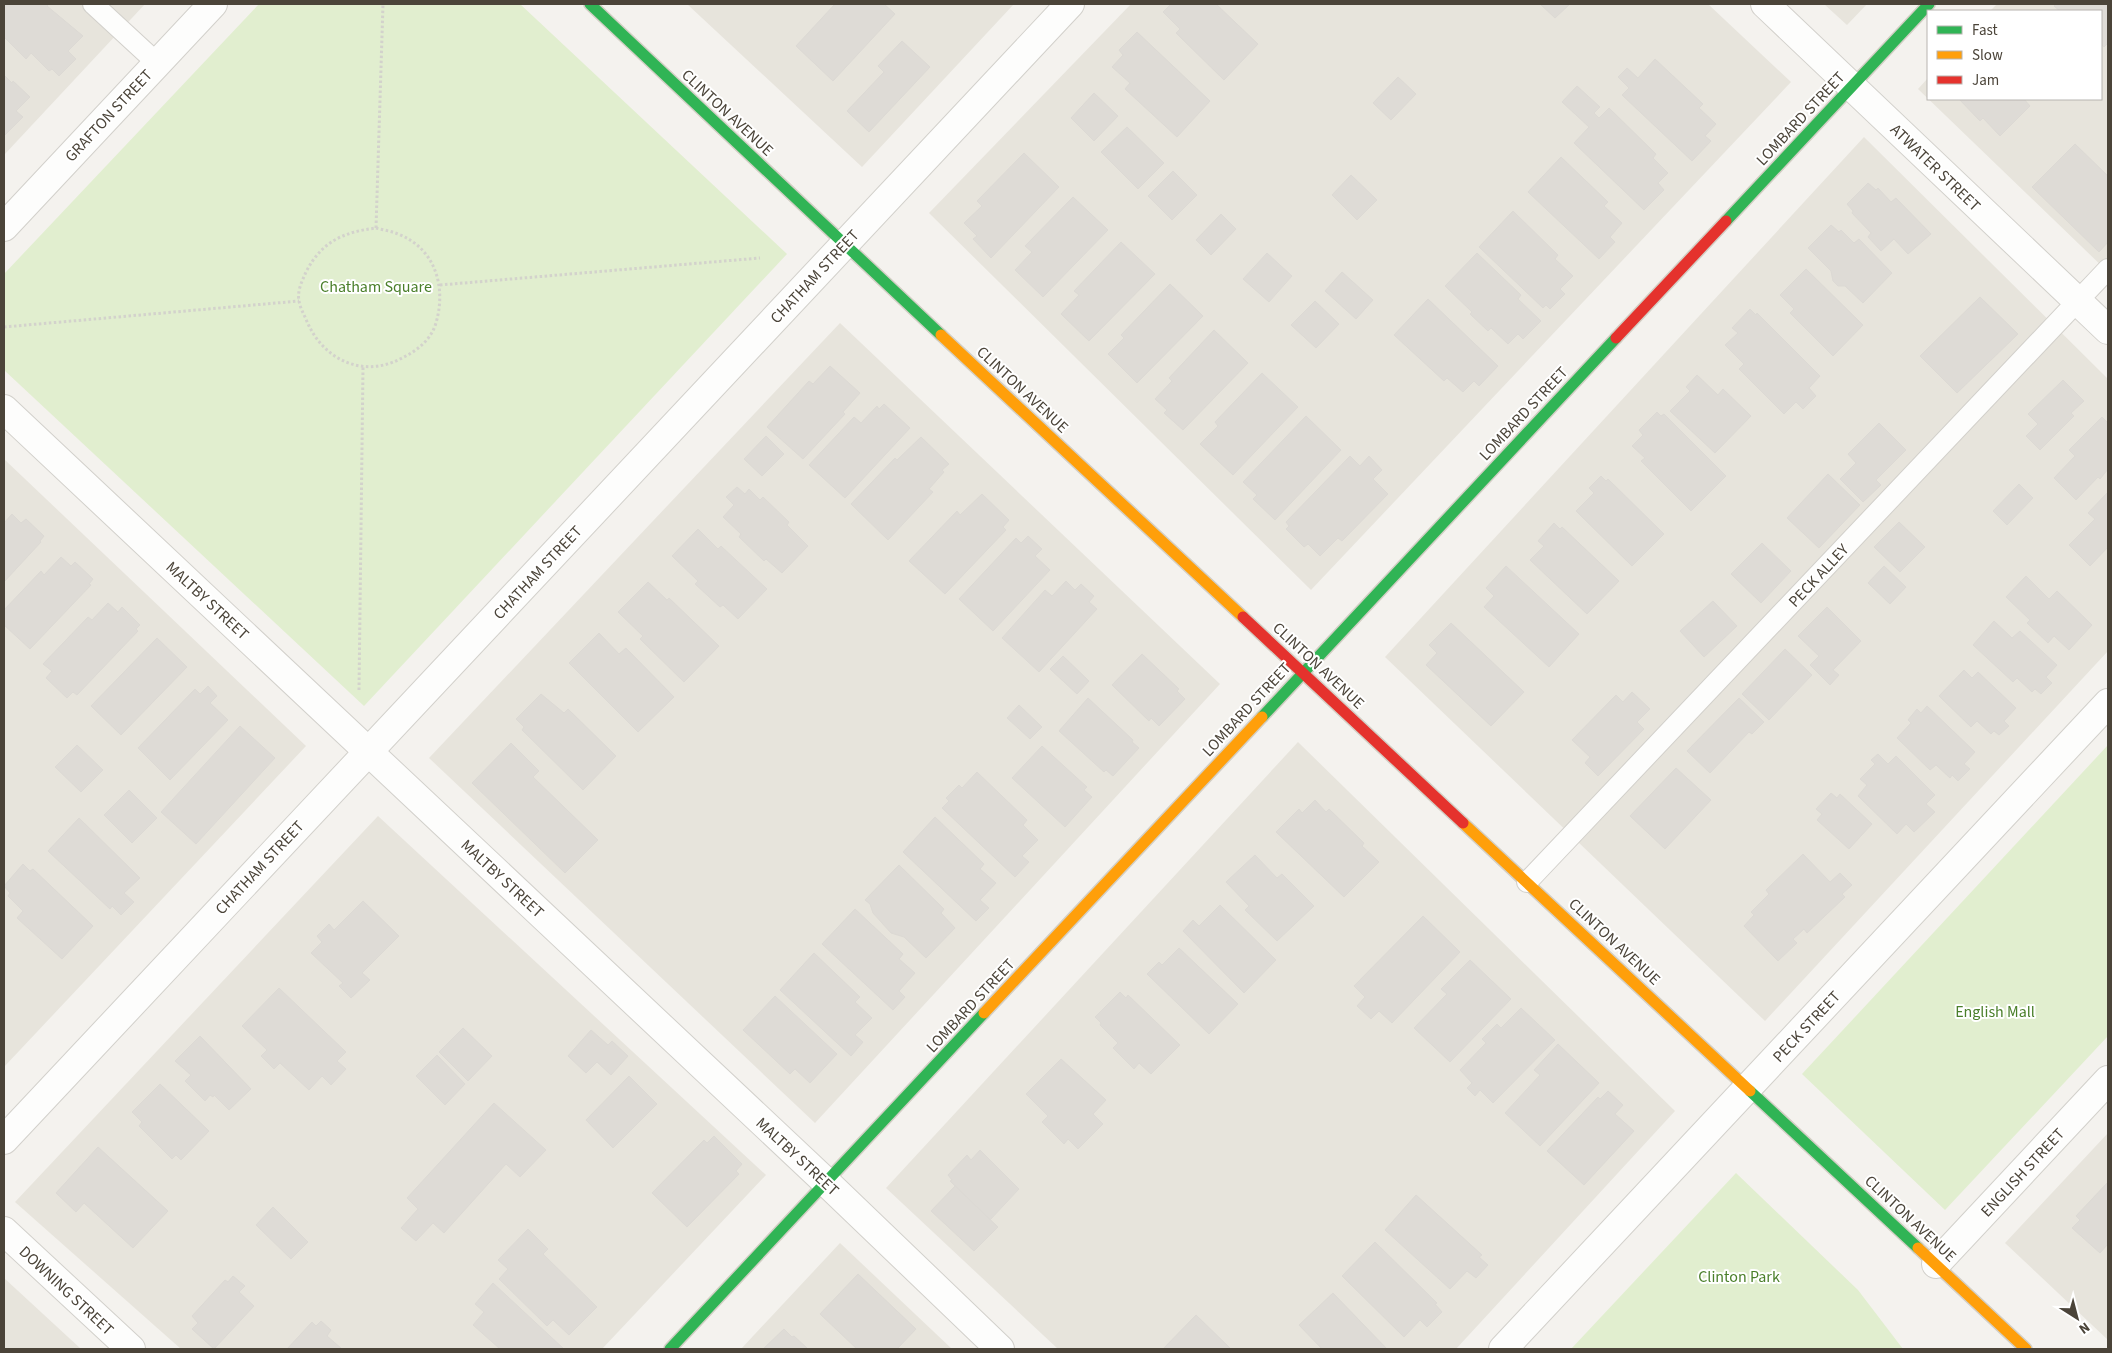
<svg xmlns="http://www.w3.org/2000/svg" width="2112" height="1353" viewBox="0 0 2112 1353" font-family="'Source Sans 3',sans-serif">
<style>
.residential{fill:#e7e4dc}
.green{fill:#e1eecf}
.building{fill:#dedbd6;stroke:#dcd9d4}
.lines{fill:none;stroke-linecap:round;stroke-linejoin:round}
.lane-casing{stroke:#d2d0cb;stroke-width:22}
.street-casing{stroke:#d2d0cb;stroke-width:30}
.fast-casing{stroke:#d3cfc5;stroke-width:14}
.slow-casing{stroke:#d3cfc5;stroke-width:14}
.jam-casing{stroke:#d3cfc5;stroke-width:14}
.path{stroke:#d3d2cc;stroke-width:3;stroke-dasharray:2.5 2.5;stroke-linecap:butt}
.lane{stroke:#fdfdfc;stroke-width:20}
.street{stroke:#fdfdfc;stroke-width:28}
.fast{stroke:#30b455;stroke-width:11}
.slow{stroke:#ff9f0a;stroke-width:11}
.jam{stroke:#e5322d;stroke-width:11}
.labels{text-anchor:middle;stroke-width:4;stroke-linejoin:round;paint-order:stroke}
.street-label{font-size:16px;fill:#4b4439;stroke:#fff}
.park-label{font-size:16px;fill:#4a7f2a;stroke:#fff}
</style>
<rect width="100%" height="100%" fill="#f4f2ee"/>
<!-- residential -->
<g class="residential">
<path d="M4,4h141l-141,151z"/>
<path d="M687,4h327l-152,163z"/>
<path d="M1131,4h577l83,78 -480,508 -382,-377z"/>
<path d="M1824,4h43l-20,21z"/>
<path d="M1997,4h111v268l-190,-183 10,-11v21h173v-88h-111z"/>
<path d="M1864,137l244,242v272l-343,370 -380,-364z"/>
<path d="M840,323l380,361 -405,439 -386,-365z"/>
<path d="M4,459l302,287 -302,321z"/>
<path d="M1298,742l377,369 -219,238h-398l-172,-161z"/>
<path d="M378,816l388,359 -164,174h-421l-166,-147z"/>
<path d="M2108,1133v207l-103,-97z"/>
<path d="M840,1243l112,106h-211z"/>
<path d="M4,1278l77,71h-77z"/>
</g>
<!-- green -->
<g class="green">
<path d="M259,4h261l267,250 -423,452 -360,-336v-96z"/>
<path d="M2108,745v291l-163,174 -143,-136z"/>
<path d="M1736,1173l122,117 45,59h-332z"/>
</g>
<!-- building -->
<g class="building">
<path d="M4,4h45l-2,2 36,30 -15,15 8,8 -17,17 -7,-7 -3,2 -18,-18 -5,6 -22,-22z"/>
<path d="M835,4h49l11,10 -62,67 -37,-35z"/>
<path d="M1171,4h45l42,40 -34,36 -48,-47 4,-4 -17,-17z"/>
<path d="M1540,4h30l-15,14z"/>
<path d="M2056,4h52v39l-4,4 -3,-3v-33h-41l-6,-5z"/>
<path d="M1137,32l73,69 -33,36 -52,-48 5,-6 -18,-16 11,-12 -4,-5z"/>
<path d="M902,41l28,26 -61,65 -22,-21 37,-39 -6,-6z"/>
<path d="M1655,59l48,45 -4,4 17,16 -11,12 6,5 -19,20 -70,-66 7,-7 -11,-11 9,-9 11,10z"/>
<path d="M4,75l8,8 1,-2 17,16 -14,14 7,6 -19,19z"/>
<path d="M1398,77l18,17 -25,26 -18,-17z"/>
<path d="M1577,86l23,21 -6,6 5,5 10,-10 47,46 -3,4 15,15 -10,10 6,7 -20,20 -70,-67 15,-16 -27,-25z"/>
<path d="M1094,93l24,23 -24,25 -23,-23z"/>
<path d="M1959,99h65l6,7 -30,30 -17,-18 -3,3z"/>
<path d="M1127,127l37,36 -26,26 -37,-37z"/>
<path d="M2075,144l33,32v66l-9,10 -67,-65z"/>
<path d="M1024,153l35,34 -68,71 -18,-19 4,-3 -13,-13 18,-17 -5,-5z"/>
<path d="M1561,157l47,45 -4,4 18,17 -12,14 5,5 -16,17 -71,-67z"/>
<path d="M1173,171l24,24 -25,25 -24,-24z"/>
<path d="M1351,175l26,25 -20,20 -25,-25z"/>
<path d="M1868,183l8,7 2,-2 13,14 5,-4 35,36 -23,20 -14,-15 -13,12 -13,-14 3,-4 -19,-20 1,-2 -6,-7z"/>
<path d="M1073,197l35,33 -65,67 -28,-27 17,-18 -7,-6z"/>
<path d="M1513,211l45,44 -3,4 18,17 -13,13 5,5 -15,15 -4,-4 -3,3 -64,-61z"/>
<path d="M1221,214l15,15 -25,26 -15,-15z"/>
<path d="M1831,225l8,7 2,-2 13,13 5,-4 33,34 -29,30 -18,-17h-7l-5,-5 -2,-10 -23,-23z"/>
<path d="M1121,242l34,32 -66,67 -28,-27 18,-19 -5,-4z"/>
<path d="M1267,253l25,23 -23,26 -26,-23z"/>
<path d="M1477,253l44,42 -3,4 23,22 -18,18 -5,-5 -10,10 -17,-16 -3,3 -18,-17 2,-2 -27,-26z"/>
<path d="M1806,269l57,56 -30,31 -43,-43 4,-4 -14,-14z"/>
<path d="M1342,272l31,28 -17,19 -31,-28z"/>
<path d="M1170,284l33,32 -66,67 -29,-29 16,-16 -3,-3z"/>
<path d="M1980,297l38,37 -61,59 -37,-37z"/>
<path d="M1428,299l70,67 -19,20 -5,-5 -11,11 -16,-14 -3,3 -50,-46z"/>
<path d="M1315,301l24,23 -23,24 -25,-23z"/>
<path d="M1750,309l6,6 1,-2 63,63 -11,12 7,8 -13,13 -7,-7 -12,12 -45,-45 5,-5 -19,-19 13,-12 -6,-5z"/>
<path d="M1214,330l34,33 -65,67 -19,-17 3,-3 -12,-11 17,-18 -3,-3z"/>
<path d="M830,366l30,27 -17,19 2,2 -42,45 -36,-32 42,-46 4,3z"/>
<path d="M1262,373l36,34 -65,68 -33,-31 18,-18 -3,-4z"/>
<path d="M1697,375l21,20 5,-6 28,27 -36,37 -45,-42 20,-20 -4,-4z"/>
<path d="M2063,380l21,21 -13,12 3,3 -34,34 -14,-14 12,-12 -10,-10z"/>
<path d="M884,404l26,24 -65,70 -36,-33 45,-48 7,6 16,-17 2,3z"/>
<path d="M1657,412l4,4 3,-2 62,62 -35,35 -50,-50 4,-3 -13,-12 11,-11 -4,-5z"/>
<path d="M1306,416l35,34 -66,70 -22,-21 4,-4 -14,-13z"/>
<path d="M2102,417l6,6v46l-8,10 -2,-2 -22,23 -22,-22 21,-22 -6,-6z"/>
<path d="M1879,423l27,27 -30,30 5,5 -18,17 -23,-23 16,-16 -8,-9z"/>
<path d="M766,436l18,18 -22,22 -18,-17z"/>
<path d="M921,437l28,27 -7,6 2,2 -15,17 4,3 -45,48 -37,-36 44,-46 2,2z"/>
<path d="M1350,456l10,10 9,-10 13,14 -9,9 15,15 -46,47 -4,-3 -18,18 -12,-12 -4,3 -18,-18 3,-3 -3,-4z"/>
<path d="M1828,474l32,31 -41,43 -32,-30z"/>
<path d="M1601,476l5,5 2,-2 56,55 -32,32 -56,-55 18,-18 -5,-5z"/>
<path d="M2019,484l14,14 -26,27 -14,-14z"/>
<path d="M737,487l8,7 4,-5 11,11 3,-3 26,25 -2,3 21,21 -26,27 -16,-14 -2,2 -25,-24 2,-3 -18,-17 11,-12 -8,-8z"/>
<path d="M2108,492v55l-18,19 -21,-21 26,-26 -7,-6z"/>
<path d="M982,494l27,26 -6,7 3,3 -61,64 -36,-33 48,-50 3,4z"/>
<path d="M12,514l9,9 5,-4 18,17 -4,5 1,1 -37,40v-59z"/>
<path d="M1899,522l26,25 -25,25 -26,-25z"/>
<path d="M1554,523l6,6 2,-2 57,54 -32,33 -57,-54 14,-14 -6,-5z"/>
<path d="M698,529l20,20 3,-3 46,43 -29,30 -15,-14 -3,2 -25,-23 3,-3 -26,-25z"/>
<path d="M1028,536l14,13 -7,7 15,14 -57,61 -34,-32 57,-61 5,5z"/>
<path d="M1762,543l29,28 -30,32 -30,-29z"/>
<path d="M61,557l10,9 4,-4 18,17 -4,5 2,1 -61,64 -26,-24v-15l37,-39 3,4z"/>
<path d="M1506,566l73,68 -30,33 -65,-60 10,-11 -8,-8z"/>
<path d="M1884,566l22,21 -16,17 -22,-21z"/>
<path d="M2026,576l23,23 8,-8 35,34 -23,25 -15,-14 -6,7 -21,-20 3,-3 -24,-23z"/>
<path d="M1066,581l9,9 6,-6 13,12 -5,6 8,7 -58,63 -37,-34 43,-48 7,6z"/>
<path d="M648,582l19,18 2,-2 50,48 -35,36 -44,-43 3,-3 -25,-24z"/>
<path d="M1713,601l24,25 -33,31 -24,-26z"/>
<path d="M108,603l10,9 4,-5 18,18 -4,4 2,2 -61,64 -4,-3 -6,6 -21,-20 6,-7 -9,-7 45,-47 4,3z"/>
<path d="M1827,607l34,34 -28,29 6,5 -9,10 -20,-20 9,-9 -21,-20z"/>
<path d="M1994,621l18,17 8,-7 37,34 -11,12 6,6 -11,11 -6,-5 -3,3 -15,-14 -4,4 -40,-37z"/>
<path d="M1451,623l73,69 -33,34 -65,-61 11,-12 -8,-8z"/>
<path d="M599,633l20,21 7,-6 48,49 -36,35 -69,-69z"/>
<path d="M157,638l30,29 -66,68 -30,-29z"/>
<path d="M1785,649l27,26 -43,45 -27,-26z"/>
<path d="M1142,654l37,35 -2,2 8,8 -26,27 -8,-8 -2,3 -37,-36z"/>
<path d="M1063,656l26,25 -12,13 -27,-25z"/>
<path d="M1964,670l8,8 6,-6 38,36 -12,13 5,5 -10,9 -5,-4 -3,3 -14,-13 -6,6 -32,-31z"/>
<path d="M208,686l9,10 -7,7 18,17 -58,60 -32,-32 57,-59 5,5z"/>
<path d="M1632,692l18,17 -13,13 7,7 -46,47 -13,-13 5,-6 -18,-17 44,-45 7,7z"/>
<path d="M541,694l23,19 4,-4 48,47 -33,34 -61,-60 2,-3 -8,-8z"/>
<path d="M1088,698l45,42 -1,2 7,6 -26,28 -7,-6 -2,2 -45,-41z"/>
<path d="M1739,698l25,24 -12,12 -3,-2 -39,41 -23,-22z"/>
<path d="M1019,705l23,22 -12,12 -23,-21z"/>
<path d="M1927,706l48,46 -11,12 6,5 -12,12 -6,-6 -2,3 -14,-13 -6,5 -33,-32 14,-15 -3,-3 9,-11 4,4z"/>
<path d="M240,726l35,32 -79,86 -35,-32z"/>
<path d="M511,743l28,28 -6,6 65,63 -33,33 -93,-90z"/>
<path d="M77,745l26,25 -22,22 -26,-25z"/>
<path d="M1042,746l45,41 -3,3 8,7 -27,30 -53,-49z"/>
<path d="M1878,754l10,10 8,-8 39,39 -9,9 9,8 -21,20 -8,-8 -9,10 -39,-38 9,-11 -7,-6 15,-15 -4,-4z"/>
<path d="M1676,768l35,32 -46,49 -35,-33z"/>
<path d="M977,772l50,48 -4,5 15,15 -16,16 7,6 -14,15 -73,-69 7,-7 -3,-3 13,-13 3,3z"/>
<path d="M129,790l28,28 -25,25 -28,-28z"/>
<path d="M1831,793l6,5 3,-4 32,30 -23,25 -32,-29 5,-6 -6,-5z"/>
<path d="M1315,800l11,12 3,-3 35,34 -2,3 17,16 -35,35 -68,-65 23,-23 3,4z"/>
<path d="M935,817l49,47 -4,5 16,14 -16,17 9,8 -13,13 -73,-69z"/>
<path d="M79,818l61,60 -16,15 10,9 -13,13 -9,-9 -2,3 -62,-58z"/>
<path d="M1803,854l27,28 10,-9 12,12 -10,9 3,3 -38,36 -3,-4 -11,10 4,4 -19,18 -34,-35 10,-11 -3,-3 18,-18 -3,-4z"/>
<path d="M1255,855l22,23 5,-4 32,32 -37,35 -32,-31 4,-4 -23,-24z"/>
<path d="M23,864l7,7 3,-2 60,57 -31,33 -45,-41 6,-7 -15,-15 2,-3 -6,-7z"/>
<path d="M899,865l45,44 -3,4 14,15 -29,30 -22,-21 -13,-4 -18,-20 -3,-9 -5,-4z"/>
<path d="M363,901l36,35 -37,37 8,7 -19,18 -12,-12 4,-3 -32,-30 11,-11 -5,-6 12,-12 5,6z"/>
<path d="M1220,905l56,55 -32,33 -61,-62 10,-11 6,6z"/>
<path d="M855,909l48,45 -4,5 16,14 -16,18 6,6 -12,13 -71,-66z"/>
<path d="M1423,916l37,36 -68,71 -13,-12 -8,8 -14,-13 8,-9 -11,-11z"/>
<path d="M1179,948l59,56 -29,30 -62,-60 12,-12 3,3z"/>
<path d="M814,953l46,44 -5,5 17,16 -17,17 8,7 -12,14 -71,-66z"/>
<path d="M1470,960l41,39 -61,63 -36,-34 33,-34 -6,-5z"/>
<path d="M279,988l67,64 -9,9 9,8 -15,16 -9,-9 -13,14 -29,-27 -6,6 -13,-13 6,-6 -25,-24z"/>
<path d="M1120,992l6,6 2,-3 52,50 -29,29 -12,-11 -5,6 -21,-21 5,-5 -18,-18 1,-2 -6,-6z"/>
<path d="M775,996l62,58 -27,29 -15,-14 -5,5 -47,-44z"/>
<path d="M1521,1008l34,32 -62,63 -13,-13 -5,6 -8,-8 5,-5 -12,-13 26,-27 -4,-4 15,-15 4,4z"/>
<path d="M463,1028l29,28 -24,25 -29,-29z"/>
<path d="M591,1030l17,15 4,-4 16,15 -17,19 -14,-13 -11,11 -18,-17z"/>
<path d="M200,1036l51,53 -22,21 -15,-15 -1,2 -3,-2 -5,6 -20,-20 6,-6 -16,-14z"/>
<path d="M1558,1044l41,39 -59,63 -35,-33 35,-38 -6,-5z"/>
<path d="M437,1055l28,29 -20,21 -29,-29z"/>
<path d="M1061,1059l45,41 -13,14 10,10 -25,25 -10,-10 -4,5 -22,-22 6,-6 -22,-22z"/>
<path d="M629,1076l28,28 -44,44 -27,-28z"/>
<path d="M160,1084l49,47 -28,29 -5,-5 -4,4 -33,-33 3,-4 -10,-10z"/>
<path d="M1608,1091l15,14 -8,9 19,17 -50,54 -37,-34 51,-54 2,2z"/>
<path d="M494,1103l52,47 -26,27 -14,-13 -62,69 -11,-10 -17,18 -15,-13 17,-19 -11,-11z"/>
<path d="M714,1136l28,28 -6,7 3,3 -52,53 -35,-34 52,-53 3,3z"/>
<path d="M98,1147l70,64 -35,37 -49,-45 -8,9 -20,-19z"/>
<path d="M980,1150l39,39 -29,31 -40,-39 2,-1 -4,-5 19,-20 4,5z"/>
<path d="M2108,1182v65l-1,-2 -7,8 -28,-25 8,-8 -4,-4z"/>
<path d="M955,1186l43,41 -24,24 -43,-40z"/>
<path d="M1416,1195l66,60 -3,2 9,8 -12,13 -9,-7 -17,18 -65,-59z"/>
<path d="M273,1207l35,35 -17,17 -35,-34z"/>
<path d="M528,1229l20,20 -5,5 54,53 -28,28 -16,-15 -6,6 -48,-47 9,-10 -10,-9z"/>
<path d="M1375,1242l62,61 -2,1 7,8 -15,15 -7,-7 -16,17 -62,-61z"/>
<path d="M858,1274l58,55 -19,20h-40l-37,-35z"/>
<path d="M233,1276l12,10 -6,6 15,14 -40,43 -22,-20 6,-6 -6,-7 33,-36 3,2z"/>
<path d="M493,1283l71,66h-64l-27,-24 11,-13 -9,-8z"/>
<path d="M1333,1293l54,56h-65l-23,-24z"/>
<path d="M1196,1315l35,34h-68z"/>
<path d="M321,1321l10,9 -4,6 15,13h-55l25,-27 4,4z"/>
<path d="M784,1329l8,8 2,-1 14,13h-45z"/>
</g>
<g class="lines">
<defs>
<g id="lane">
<path d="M93,4l64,59"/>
<path d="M1527,882l581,-613"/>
</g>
<g id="street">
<path d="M1765,4l343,326"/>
<path d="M4,227l209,-223"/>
<path d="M4,409l822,773 174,167"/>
<path d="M4,1140l1066,-1136"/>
<path d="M4,1231l127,118"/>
<path d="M1936,1264l172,-184"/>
<path d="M1503,1349l605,-646"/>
</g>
<g id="fast">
<path d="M590,4l351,331"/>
<path d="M1726,221l203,-217"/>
<path d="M1262,717l354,-379"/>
<path d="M1750,1091l168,157"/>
<path d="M670,1349l314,-336"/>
</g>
<g id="slow">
<path d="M941,335l302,282"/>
<path d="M1463,823l287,268"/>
<path d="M984,1013l278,-296"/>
<path d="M1918,1248l108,101"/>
</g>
<g id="jam">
<path d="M1616,338l110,-117"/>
<path d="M1243,617l220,206"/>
</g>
</defs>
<!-- lane casing -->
<use href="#lane" class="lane-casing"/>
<!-- street casing -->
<use href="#street" class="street-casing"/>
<!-- fast casing -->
<use href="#fast" class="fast-casing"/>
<!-- slow casing -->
<use href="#slow" class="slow-casing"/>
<!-- jam casing -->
<use href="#jam" class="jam-casing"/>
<!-- path -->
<g class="path">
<path d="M376,228c7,2 15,3 22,6 39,15 49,56 37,92 -6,16 -20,26 -35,33 -39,20 -79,-1 -94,-40 -3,-6 -6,-12 -7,-18 -2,-10 3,-20 7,-29 16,-31 38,-40 70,-44z"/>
<path d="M376,228l7,-224"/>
<path d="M440,285l320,-27"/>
<path d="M4,327l295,-26"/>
<path d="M359,690l4,-323"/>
</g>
<!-- lane -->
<use href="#lane" class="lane"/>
<!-- street -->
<use href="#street" class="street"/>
<!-- fast -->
<use href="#fast" class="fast"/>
<!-- slow -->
<use href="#slow" class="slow"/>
<!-- jam -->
<use href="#jam" class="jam"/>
</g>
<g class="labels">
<!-- street labels -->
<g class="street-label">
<text transform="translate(728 112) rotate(43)" y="6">CLINTON AVENUE</text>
<text transform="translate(108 115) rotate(-47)" y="6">GRAFTON STREET</text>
<text transform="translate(1800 118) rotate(-47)" y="6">LOMBARD STREET</text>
<text transform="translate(1936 167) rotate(44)" y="6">ATWATER STREET</text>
<text transform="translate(814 276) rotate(-47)" y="6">CHATHAM STREET</text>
<text transform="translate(1023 389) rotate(43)" y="6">CLINTON AVENUE</text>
<text transform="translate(1523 413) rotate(-47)" y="6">LOMBARD STREET</text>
<text transform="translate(537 572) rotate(-47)" y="6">CHATHAM STREET</text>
<text transform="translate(1818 575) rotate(-47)" y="6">PECK ALLEY</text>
<text transform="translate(208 600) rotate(43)" y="6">MALTBY STREET</text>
<text transform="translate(1319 665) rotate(43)" y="6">CLINTON AVENUE</text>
<text transform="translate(1246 709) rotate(-47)" y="6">LOMBARD STREET</text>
<text transform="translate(259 867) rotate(-47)" y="6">CHATHAM STREET</text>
<text transform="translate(503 878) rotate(43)" y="6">MALTBY STREET</text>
<text transform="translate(1615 941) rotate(43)" y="6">CLINTON AVENUE</text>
<text transform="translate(970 1005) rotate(-47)" y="6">LOMBARD STREET</text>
<text transform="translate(1806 1026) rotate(-47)" y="6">PECK STREET</text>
<text transform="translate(798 1156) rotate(43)" y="6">MALTBY STREET</text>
<text transform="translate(2022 1172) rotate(-47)" y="6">ENGLISH STREET</text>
<text transform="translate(1911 1218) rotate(43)" y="6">CLINTON AVENUE</text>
<text transform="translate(67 1290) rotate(43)" y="6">DOWNING STREET</text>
</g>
<!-- park labels -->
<g class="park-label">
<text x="376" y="292">Chatham Square</text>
<text x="1995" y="1017">English Mall</text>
<text x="1739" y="1282">Clinton Park</text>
</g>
</g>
<!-- border -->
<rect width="2112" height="1353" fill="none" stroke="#4b4439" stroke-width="10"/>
<!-- legend -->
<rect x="1927" y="10" width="175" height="90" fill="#ffffff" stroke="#b7b4b0"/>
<rect x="1937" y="26" width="25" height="8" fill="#30b455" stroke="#b7b4b0"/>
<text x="1972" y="35" font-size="15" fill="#4b4439">Fast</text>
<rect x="1937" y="51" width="25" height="8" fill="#ff9f0a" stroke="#b7b4b0"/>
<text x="1972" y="60" font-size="15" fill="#4b4439">Slow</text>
<rect x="1937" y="76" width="25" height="8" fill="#e5322d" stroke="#b7b4b0"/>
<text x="1972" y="85" font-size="15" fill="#4b4439">Jam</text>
<!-- north arrow -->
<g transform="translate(2077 1318) rotate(144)" stroke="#ffffff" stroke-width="4" paint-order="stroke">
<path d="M0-4L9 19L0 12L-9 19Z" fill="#4b4439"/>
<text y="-8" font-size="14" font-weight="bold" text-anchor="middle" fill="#4b4439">N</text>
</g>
</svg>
